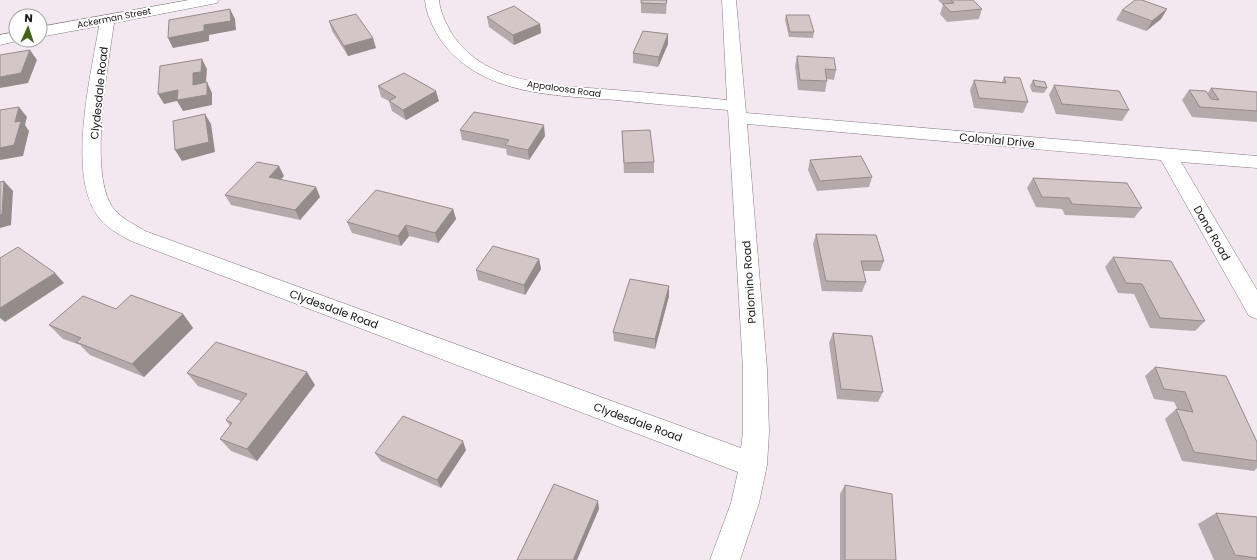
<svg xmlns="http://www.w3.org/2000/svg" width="1257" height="560" viewBox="0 0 1257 560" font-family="Poppins,sans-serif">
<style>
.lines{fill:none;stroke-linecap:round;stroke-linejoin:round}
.minor-casing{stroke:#877d83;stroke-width:1}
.minor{fill:#fff;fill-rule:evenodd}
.wall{fill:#b5aaab}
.shaded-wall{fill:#948b8b}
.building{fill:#d3c6c7;stroke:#948b8b}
.labels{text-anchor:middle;stroke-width:4;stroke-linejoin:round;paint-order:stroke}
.far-street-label{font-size:9px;fill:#191518;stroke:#fff}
.street-label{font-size:11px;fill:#191518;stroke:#fff}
</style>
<rect width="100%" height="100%" fill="#f3e8ef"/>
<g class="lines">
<defs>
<g id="minor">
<path d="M189,0h30l-2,3 -5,1 -98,19c-6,43 -25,145 -3,182 7,12 23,19 34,26l596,217 2,-16v-63l-15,-259c-37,-3 -74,-6 -112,-10 -62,-5 -136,-4 -176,-61 -7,-12 -14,-25 -15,-39h14c1,12 7,23 13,34 35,53 107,51 163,56 38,3 75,6 112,10l-5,-100h14l10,113 511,43v12l-76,-6 76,128v29l-8,-3 -88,-156 -414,-36 20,245 2,63 -2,33 -8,38 -19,57h-30l21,-57 7,-31 -607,-231c-13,-7 -26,-14 -34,-26 -30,-43 -6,-140 2,-189l-59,11v-10z"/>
<path d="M16,32v8h5l-21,5v-10z"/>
</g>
</defs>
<!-- minor casing -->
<use href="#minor" class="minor-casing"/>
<!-- minor -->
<use href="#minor" class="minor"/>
</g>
<!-- wall -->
<g class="wall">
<path d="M667,0l-1,14 -25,-1v-10z"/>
<path d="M938,0h35l9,9 -3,10 -32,3 -7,-8 3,-9z"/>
<path d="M1167,9l-6,10 -15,12 -30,-11 6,-10z"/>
<path d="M786,15l28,17 -1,6 -24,-1 -4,-17z"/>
<path d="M487,17l53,7 1,9 -27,12 -25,-18z"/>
<path d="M329,21l47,27 -28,8 -16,-25z"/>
<path d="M668,44l-10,23 -25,-4v-10z"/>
<path d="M797,56l39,14 -2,10 -7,-1v2l-2,11 -27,-2 -3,-24z"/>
<path d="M1004,77l24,25 -5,11 -49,-5 -4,-18 4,-10 28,2z"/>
<path d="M1033,80l14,8 -3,5 -12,-1 -2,-6z"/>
<path d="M1054,85l75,25 -7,11 -66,-7 -7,-19z"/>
<path d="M378,86l61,15 -33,19 -14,-9 -3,-10 -8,-4z"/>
<path d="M1211,88l46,4v30l-65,-5 -10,-17 7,-10 18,4z"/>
<path d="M460,130l85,6 -16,24 -22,-5 -1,-6 -44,-9z"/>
<path d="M622,131l32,31v11h-30z"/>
<path d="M810,160l62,17 -3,10 -52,4 -9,-21z"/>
<path d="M284,176l-3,3 39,18 -20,23 -69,-15 -6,-10z"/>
<path d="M1033,178l109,30 -8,10 -69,-3 -3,-6 -26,-2 -9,-19z"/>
<path d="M453,209l3,10 -18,24 -29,-7 -8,10 -49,-13 -5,-11z"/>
<path d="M816,234l68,27 -4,10h-17l3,11 -4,10 -40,-1 -9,-47z"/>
<path d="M1113,257l92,64 -10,10 -45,-3 -16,-34 -16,-1 -13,-26z"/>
<path d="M539,259l2,10 -16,26 -47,-15 -2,-10z"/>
<path d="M669,286v10l-14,53 -41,-8 -1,-9z"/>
<path d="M116,309l67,5 10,14 -49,49 -54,-22 -10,-10 -17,-6 -14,-14z"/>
<path d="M833,333l50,59 -5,10 -41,-3 -8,-56z"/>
<path d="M1155,367l102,75v26l-3,3 -72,-10 -17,-42 11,-10 2,1 -4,-8 -20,-3 -9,-23z"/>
<path d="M187,373l128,12 -58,76 -26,-10 -11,-12 10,-13 -4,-6 15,-19 -43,-15z"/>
<path d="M466,450l-25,38 -60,-27 -6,-8z"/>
<path d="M845,485l51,75h-56v-66z"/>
<path d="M1216,513l41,4v43h-43l-16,-36z"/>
</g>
<!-- shaded-wall -->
<g class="shaded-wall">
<path d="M230,9l5,10 1,11 -27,5v6l-36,7 -5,-10z"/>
<path d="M1167,9l-6,10 -15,12 6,-10z"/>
<path d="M540,24l1,9 -27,12 -1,-10z"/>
<path d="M668,34v10l-10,23 1,-10z"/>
<path d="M373,38l3,10 -28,8 -4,-10z"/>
<path d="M30,50l7,10 -9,23 -28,5v-11z"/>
<path d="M202,59l5,10 -1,13 -7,2 -1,12 -5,-11v-12z"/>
<path d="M207,82l5,11v12l-29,6 -6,-10 -13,3 -6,-10 20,-4z"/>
<path d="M436,91l3,10 -33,19 -3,-10z"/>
<path d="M19,107l8,10 -2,8 4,6 -6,25 -23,4v-12l15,-26z"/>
<path d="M205,114l6,10 4,28 -33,9 -7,-11z"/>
<path d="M544,125l1,11 -16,24 -1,-10z"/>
<path d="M279,166l5,10 -10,11 -5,-10z"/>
<path d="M4,181l9,10 -2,34 -11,3v-13z"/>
<path d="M316,187l4,10 -20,23 -5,-10z"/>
<path d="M453,209l3,10 -18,24 -3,-10z"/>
<path d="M406,225l3,11 -8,10 -3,-10z"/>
<path d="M539,259l2,10 -16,26 -1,-10z"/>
<path d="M55,273l9,10 -59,39 -5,-4v-10z"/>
<path d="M669,286v10l-14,53v-10z"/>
<path d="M183,314l10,14 -49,49 -12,-13z"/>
<path d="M307,372l8,13 -58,76 -10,-12z"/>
<path d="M463,441l3,9 -25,38 -4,-8z"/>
<path d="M598,501l1,8 -22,51h-4z"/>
</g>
<!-- building -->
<g class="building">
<path d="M641,0h26l-1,4 -25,-1z"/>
<path d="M951,0h22l9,9 -31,3 -8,-8 11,-1z"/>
<path d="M1135,0h7l25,9 -15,12 -30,-11z"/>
<path d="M514,6l26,18 -27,11 -26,-18z"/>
<path d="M230,9l1,12 -27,4v6l-36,7 1,-18z"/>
<path d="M356,14l17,24 -29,8 -15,-25z"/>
<path d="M786,15h23l5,17h-24z"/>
<path d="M643,31l25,3 -9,23 -26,-4z"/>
<path d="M30,50l-9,23 -21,4v-22z"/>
<path d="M797,56l37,2 2,12 -11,-1 2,12 -27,-1z"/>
<path d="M202,59l-1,13 -8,1v12l14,-3v13l-30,5 1,-10 -20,4 2,-28z"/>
<path d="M404,73l32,18 -33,19 -14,-9 7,-4 -18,-11z"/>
<path d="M1004,77l16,1 8,24 -49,-4 -5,-18 32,3z"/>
<path d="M1033,80l12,2 2,6 -12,-2z"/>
<path d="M1054,85l65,6 10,19 -67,-6z"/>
<path d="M1211,88l46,4v19l-57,-4 -11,-17 17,1 5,8 8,1z"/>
<path d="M19,107l-4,15 6,-1 -7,24 -14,3v-38z"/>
<path d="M474,112l70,13 -16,25 -23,-5 4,-5 -49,-10z"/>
<path d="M205,114l4,28 -34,8 -2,-29z"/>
<path d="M650,130l4,32 -30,1 -2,-32z"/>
<path d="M861,156l11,21 -52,4 -10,-21z"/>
<path d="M257,162l22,4 -10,11 47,10 -21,23 -70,-15z"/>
<path d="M1033,178l94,5 15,25 -70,-4 -3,-6 -27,-1z"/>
<path d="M4,181l-2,33 -2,1v-33z"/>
<path d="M376,190l77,19 -18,24 -29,-8 -8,11 -51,-14z"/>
<path d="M816,234l60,1 8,26h-23l5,21 -40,-1z"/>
<path d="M493,246l46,13 -15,26 -48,-15z"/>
<path d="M18,247l37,26 -55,35v-50z"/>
<path d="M1113,257l58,4 34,60 -45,-3 -18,-34 -16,-1z"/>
<path d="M630,279l39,7 -14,53 -42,-7z"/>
<path d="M131,295l52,19 -51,50 -56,-22 5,-4 -32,-13 34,-29 33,13z"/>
<path d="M833,333l39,3 11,56 -42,-3z"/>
<path d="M216,342l91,30 -60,77 -27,-10 12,-16 -6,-3 21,-26 -60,-21z"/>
<path d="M1155,367l71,9 31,66v19l-63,-9 -18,-43 17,3 -8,-20 -21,-3z"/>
<path d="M403,416l60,25 -26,39 -62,-27z"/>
<path d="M554,484l44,17 -25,59h-56z"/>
<path d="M845,485l47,9 4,66h-51z"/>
<path d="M1216,513l41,4v41l-22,-3z"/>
</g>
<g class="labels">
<!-- far-street labels -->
<g class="far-street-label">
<text transform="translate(114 18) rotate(-11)" y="3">Ackerman Street</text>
<text transform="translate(564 89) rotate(8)" y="3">Appaloosa Road</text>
</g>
<!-- street labels -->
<g class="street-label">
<text transform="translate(99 93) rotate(-84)" y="4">Clydesdale Road</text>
<text transform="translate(997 140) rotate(5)" y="4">Colonial Drive</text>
<text transform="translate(1212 233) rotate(60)" y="4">Dana Road</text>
<text transform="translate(749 282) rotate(-94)" y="4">Palomino Road</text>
<text transform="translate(334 309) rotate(20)" y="4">Clydesdale Road</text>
<text transform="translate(638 422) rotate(20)" y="4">Clydesdale Road</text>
</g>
</g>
<!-- north arrow -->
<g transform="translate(28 28) rotate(3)"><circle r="19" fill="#ffffff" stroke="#a3a1a3"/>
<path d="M0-3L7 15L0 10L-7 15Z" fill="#426318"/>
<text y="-6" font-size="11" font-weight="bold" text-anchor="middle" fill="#191518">N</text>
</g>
</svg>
